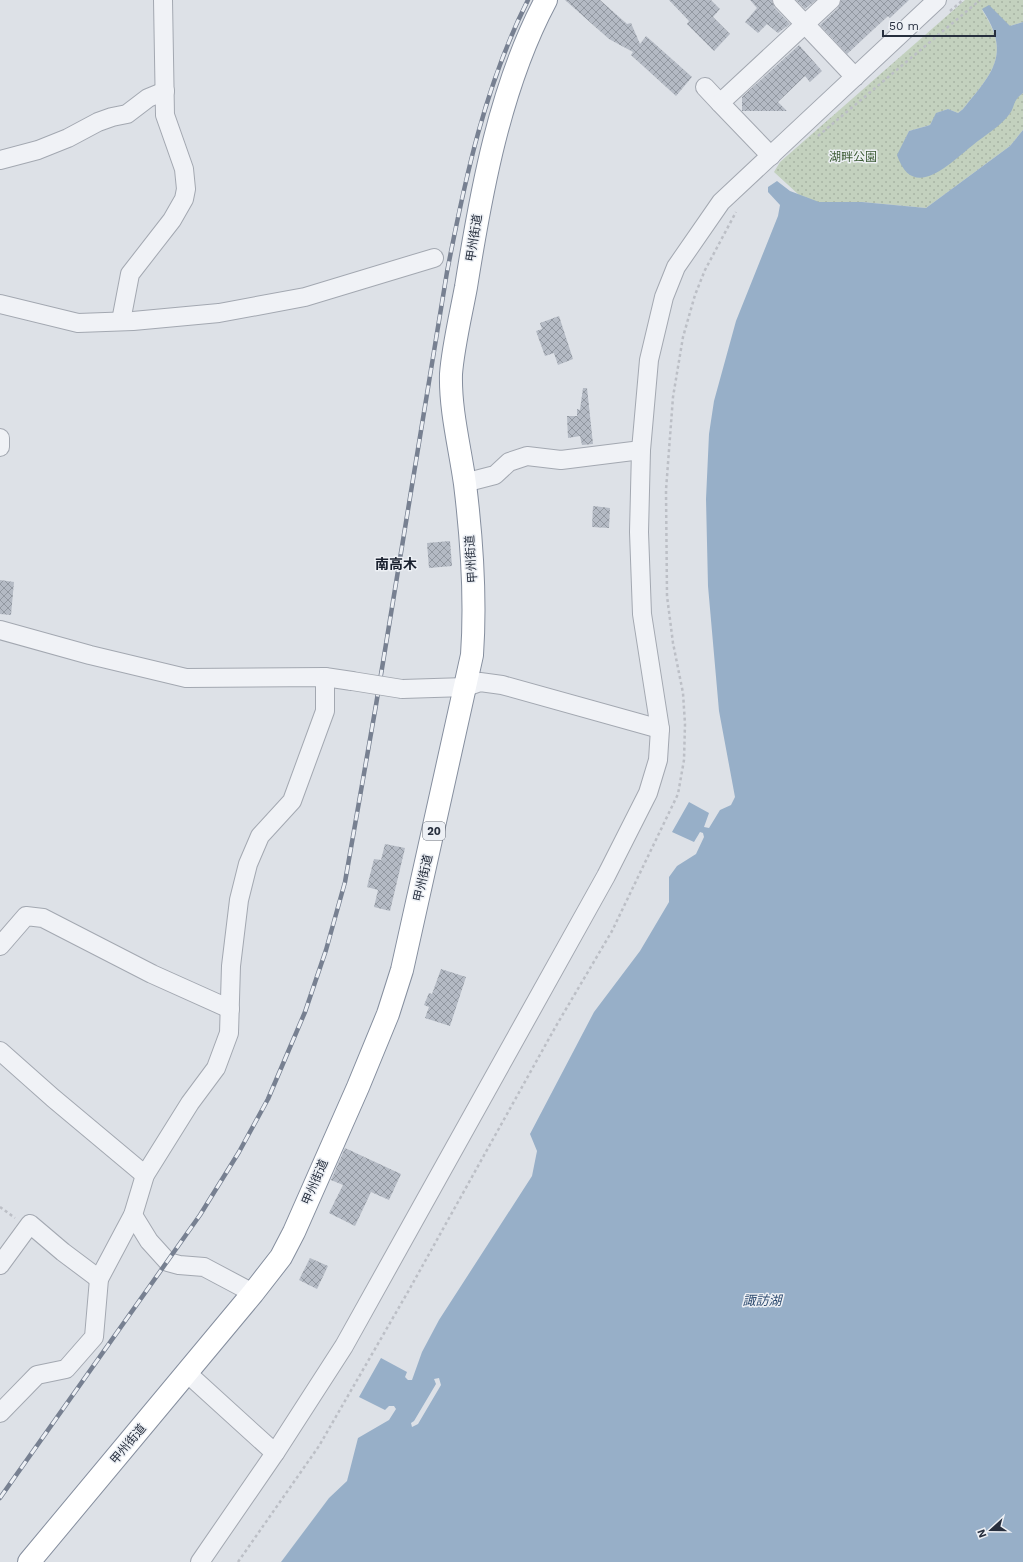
<svg xmlns="http://www.w3.org/2000/svg" width="1023" height="1562" viewBox="0 0 1023 1562" font-family="'Work Sans','Noto Sans JP',sans-serif">
<style>
.park{fill:url(#park-dots)}
.water{fill:#97afc8}
.pier{fill:#dde1e7}
.building{fill:url(#building-cross-hatch)}
.lines{fill:none;stroke-linecap:round;stroke-linejoin:round}
.minor-casing{stroke:#a3a8b1;stroke-width:20}
.highway-casing{stroke:#858e9e;stroke-width:24}
.path{stroke:#bcbfc6;stroke-width:2.5;stroke-dasharray:3 3;stroke-linecap:butt}
.minor{stroke:#f0f2f6;stroke-width:18}
.highway{stroke:#fff;stroke-width:22}
.rail-casing{stroke:#778091;stroke-width:4.5}
.rail{stroke:#edf0f5;stroke-width:3;stroke-dasharray:9;stroke-linecap:butt}
.minor-bridge-casing{stroke:#a3a8b1;stroke-width:20;stroke-linecap:butt}
.minor-bridge{stroke:#f0f2f6;stroke-width:18}
.labels{text-anchor:middle;stroke-width:3;stroke-linejoin:round;paint-order:stroke}
.shield{fill:#edf0f5;stroke:#626975;stroke-width:1}
.shield-label{font-size:11px;font-weight:bold;fill:#272f3e}
.park-label{font-size:12px;fill:#3b5a34;stroke:#edf0f5}
.street-label{font-size:12px;fill:#272f3e;stroke:#edf0f5}
.water-label{font-size:13px;font-style:italic;fill:#314e72;stroke:#edf0f5}
.quarter-label{font-size:14px;font-weight:bold;fill:#19202e;stroke:#edf0f5}
</style>
<defs>
<pattern id="park-dots" width="8" height="8" patternUnits="userSpaceOnUse"><rect width="8" height="8" fill="#c3d1be"/><path d="M2 2h.1M6 6h.1" fill="none" stroke="#a8b4a4" stroke-width="1.8" stroke-linecap="round"/></pattern>
<pattern id="building-cross-hatch" width="8" height="8" patternUnits="userSpaceOnUse"><rect width="8" height="8" fill="#b4bac4"/><path d="M0 0l8 8M0 8l8-8" fill="none" stroke="#9298a1"/></pattern>
</defs>
<rect width="100%" height="100%" fill="#dde1e7"/>
<!-- park -->
<path class="park" d="M965,0h58v22l-13,4 -28,-16c30,45 10,63 -19,99l-5,4 -10,-4 -11,4 -7,12 -21,6 -8,18 108,-34 6,-16 8,-6v37l-13,16 -84,62 -64,-6 -43,1 -20,-8 -25,-23 6,-10z"/>
<!-- water -->
<g class="water">
<path d="M989,5l21,21 13,-4v71c-12,9 -7,14 -15,23 -9,11 -24,20 -35,29 -23,18 -60,58 -76,10l12,-24 21,-6 6,-12 12,-4 10,4 5,-4c29,-36 49,-54 19,-100z"/>
<path d="M1023,130v1432h-742l48,-64 18,-17 11,-43 31,-18 7,-11 -2,-3h-5l-4,4 -26,-13 22,-39 26,14 -2,5 3,3h4l10,-28 17,-32 93,-144 5,-25 -7,-17 64,-122 46,-61 29,-49v-25l8,-11 19,-12 8,-17 -1,-4 -3,-1 -6,10 -22,-10 17,-30 20,11 -5,14 5,1 11,-18 11,-5 4,-8 -16,-86 -11,-125 -2,-87 3,-65 5,-33 22,-80 42,-105 2,-11 -12,-13v-5l9,-6 13,10 29,11h43l64,6 84,-62z"/>
</g>
<!-- pier -->
<path class="pier" d="M439,1378l2,7 -23,39 -6,3 -1,-4 3,-2 22,-37 -2,-5z"/>
<!-- building -->
<g class="building">
<path d="M565,0h35l27,24 4,-1 9,21 6,-8 46,41 -16,19 -45,-41 2,-3 -24,-13z"/>
<path d="M669,0h42l9,9 -7,8 17,17 -16,17 -27,-27 2,-3z"/>
<path d="M750,0h22l2,7 16,17 -12,9 -11,-9 -9,9 -13,-11 12,-14z"/>
<path d="M796,0h20l-11,9z"/>
<path d="M841,0h68l-19,18 -2,-2 -41,38 -27,-29 18,-17z"/>
<path d="M799,45l23,26 -12,11 -5,-6 -27,26 9,9h-45v-14z"/>
<path d="M559,316l14,43 -15,6 -4,-12 -9,3 -9,-25 6,-2 -2,-6z"/>
<path d="M583,388h4l6,56 -11,1 -2,-9 -12,2 -1,-22h10v-7l3,1z"/>
<path d="M593,506l17,2 -1,20 -17,-1z"/>
<path d="M450,541l2,25 -23,2 -2,-25z"/>
<path d="M0,580l14,2 -3,33 -11,-1z"/>
<path d="M385,844l20,4 -15,63 -16,-4 4,-17 -11,-3 7,-28 7,1z"/>
<path d="M441,969l25,8 -16,49 -25,-8 4,-11 -5,-2 5,-12 3,1z"/>
<path d="M345,1148l56,26 -12,26 -18,-8 -16,34 -26,-13 14,-28 -12,-5z"/>
<path d="M310,1258l18,8 -11,23 -18,-9z"/>
</g>
<g class="lines">
<defs>
<g id="minor">
<path d="M782,0l73,77"/>
<path d="M705,87l15,16"/>
<path d="M771,156l-51,-53 111,-103"/>
<path d="M0,160l38,-10 30,-12 30,-16 14,-5 15,-3 21,-16 17,-7"/>
<path d="M0,304l78,19 55,-2 86,-8 86,-16 129,-39"/>
<path d="M121,321l9,-47 42,-54 12,-21 2,-10 -2,-20 -19,-54 -2,-115"/>
<path d="M0,438v9"/>
<path d="M464,483l31,-8 14,-13 18,-6 34,4 80,-10"/>
<path d="M0,630l90,25 96,23 139,-1 27,4"/>
<path d="M402,689l64,-2 14,-5 22,3 158,44"/>
<path d="M0,946l26,-30 17,2 109,56 78,35"/>
<path d="M0,1051l53,47 92,77"/>
<path d="M133,1215l16,26 19,21 11,3 25,2 49,26"/>
<path d="M0,1265l30,-41 33,28 36,27"/>
<path d="M187,1373l88,80"/>
<path d="M0,1413l37,-38 29,-6 28,-32 5,-58 34,-64 12,-40 45,-72 26,-35 13,-35 2,-67 8,-66 9,-36 12,-28 32,-35 33,-90v-34"/>
<path d="M200,1562l75,-109 69,-107 262,-470 42,-83 10,-33 2,-31 -18,-115 -3,-82 2,-82 8,-90 15,-63 12,-30 45,-65 216,-202"/>
</g>
<path id="highway" d="M29,1562l224,-269 28,-36 13,-25 64,-145 30,-73 14,-44 70,-315c4,-57 0,-114 -7,-171 -5,-36 -15,-74 -14,-110 2,-27 10,-60 15,-87 15,-95 34,-201 80,-287"/>
</defs>
<!-- minor casing -->
<use href="#minor" class="minor-casing"/>
<!-- highway casing -->
<use href="#highway" class="highway-casing"/>
<!-- path -->
<g class="path">
<path d="M950,11l13,-11"/>
<path d="M818,136l162,-136"/>
<path d="M0,1207l15,11"/>
<path d="M238,1562l81,-116 90,-156 147,-264 56,-95 66,-137 6,-34 1,-36 -2,-31 -10,-50 -6,-47 -1,-106 7,-93 10,-60 12,-42 10,-25 31,-58"/>
</g>
<!-- minor -->
<use href="#minor" class="minor"/>
<!-- highway -->
<use href="#highway" class="highway"/>
<defs>
<path id="rail" d="M0,1498l200,-283 39,-63 29,-53 37,-87 21,-62 19,-68 31,-177 71,-433c18,-93 38,-187 81,-272"/>
</defs>
<!-- rail casing -->
<use href="#rail" class="rail-casing"/>
<!-- rail -->
<use href="#rail" class="rail"/>
<defs>
<path id="minor-bridge" d="M352,681l50,8"/>
</defs>
<!-- minor-bridge casing -->
<use href="#minor-bridge" class="minor-bridge-casing"/>
<!-- minor-bridge -->
<use href="#minor-bridge" class="minor-bridge"/>
</g>
<g class="labels">
<!-- shield labels -->
<rect class="shield" x="423" y="822" width="22" height="18" rx="3"/>
<g class="shield-label">
<text x="434" y="835">20</text>
</g>
<!-- park labels -->
<g class="park-label">
<text x="853" y="161">湖畔公園</text>
</g>
<!-- street labels -->
<g class="street-label">
<text transform="translate(474 238) rotate(-81)" y="4">甲州街道</text>
<text transform="translate(471 559) rotate(-94)" y="4">甲州街道</text>
<text transform="translate(423 878) rotate(-77)" y="4">甲州街道</text>
<text transform="translate(315 1182) rotate(-67)" y="4">甲州街道</text>
<text transform="translate(128 1444) rotate(-50)" y="4">甲州街道</text>
</g>
<!-- water labels -->
<g class="water-label">
<text x="762" y="1305">諏訪湖</text>
</g>
<!-- quarter labels -->
<g class="quarter-label">
<text x="396" y="569">南高木</text>
</g>
</g>
<!-- north arrow -->
<g transform="translate(991 1530) rotate(249)" stroke="#edf0f5" stroke-width="3" paint-order="stroke">
<path d="M0-3L7 15L0 10L-7 15Z" fill="#272f3e"/>
<text y="-6" font-size="11" font-weight="bold" text-anchor="middle" fill="#272f3e">N</text>
</g>
<!-- scale -->
<path d="M883 30v6h112v-6" fill="none" stroke="#272f3e" stroke-width="2"/>
<text x="889" y="30" font-size="12" fill="#272f3e" stroke="#edf0f5" stroke-width="3" paint-order="stroke">50 m</text>
</svg>
